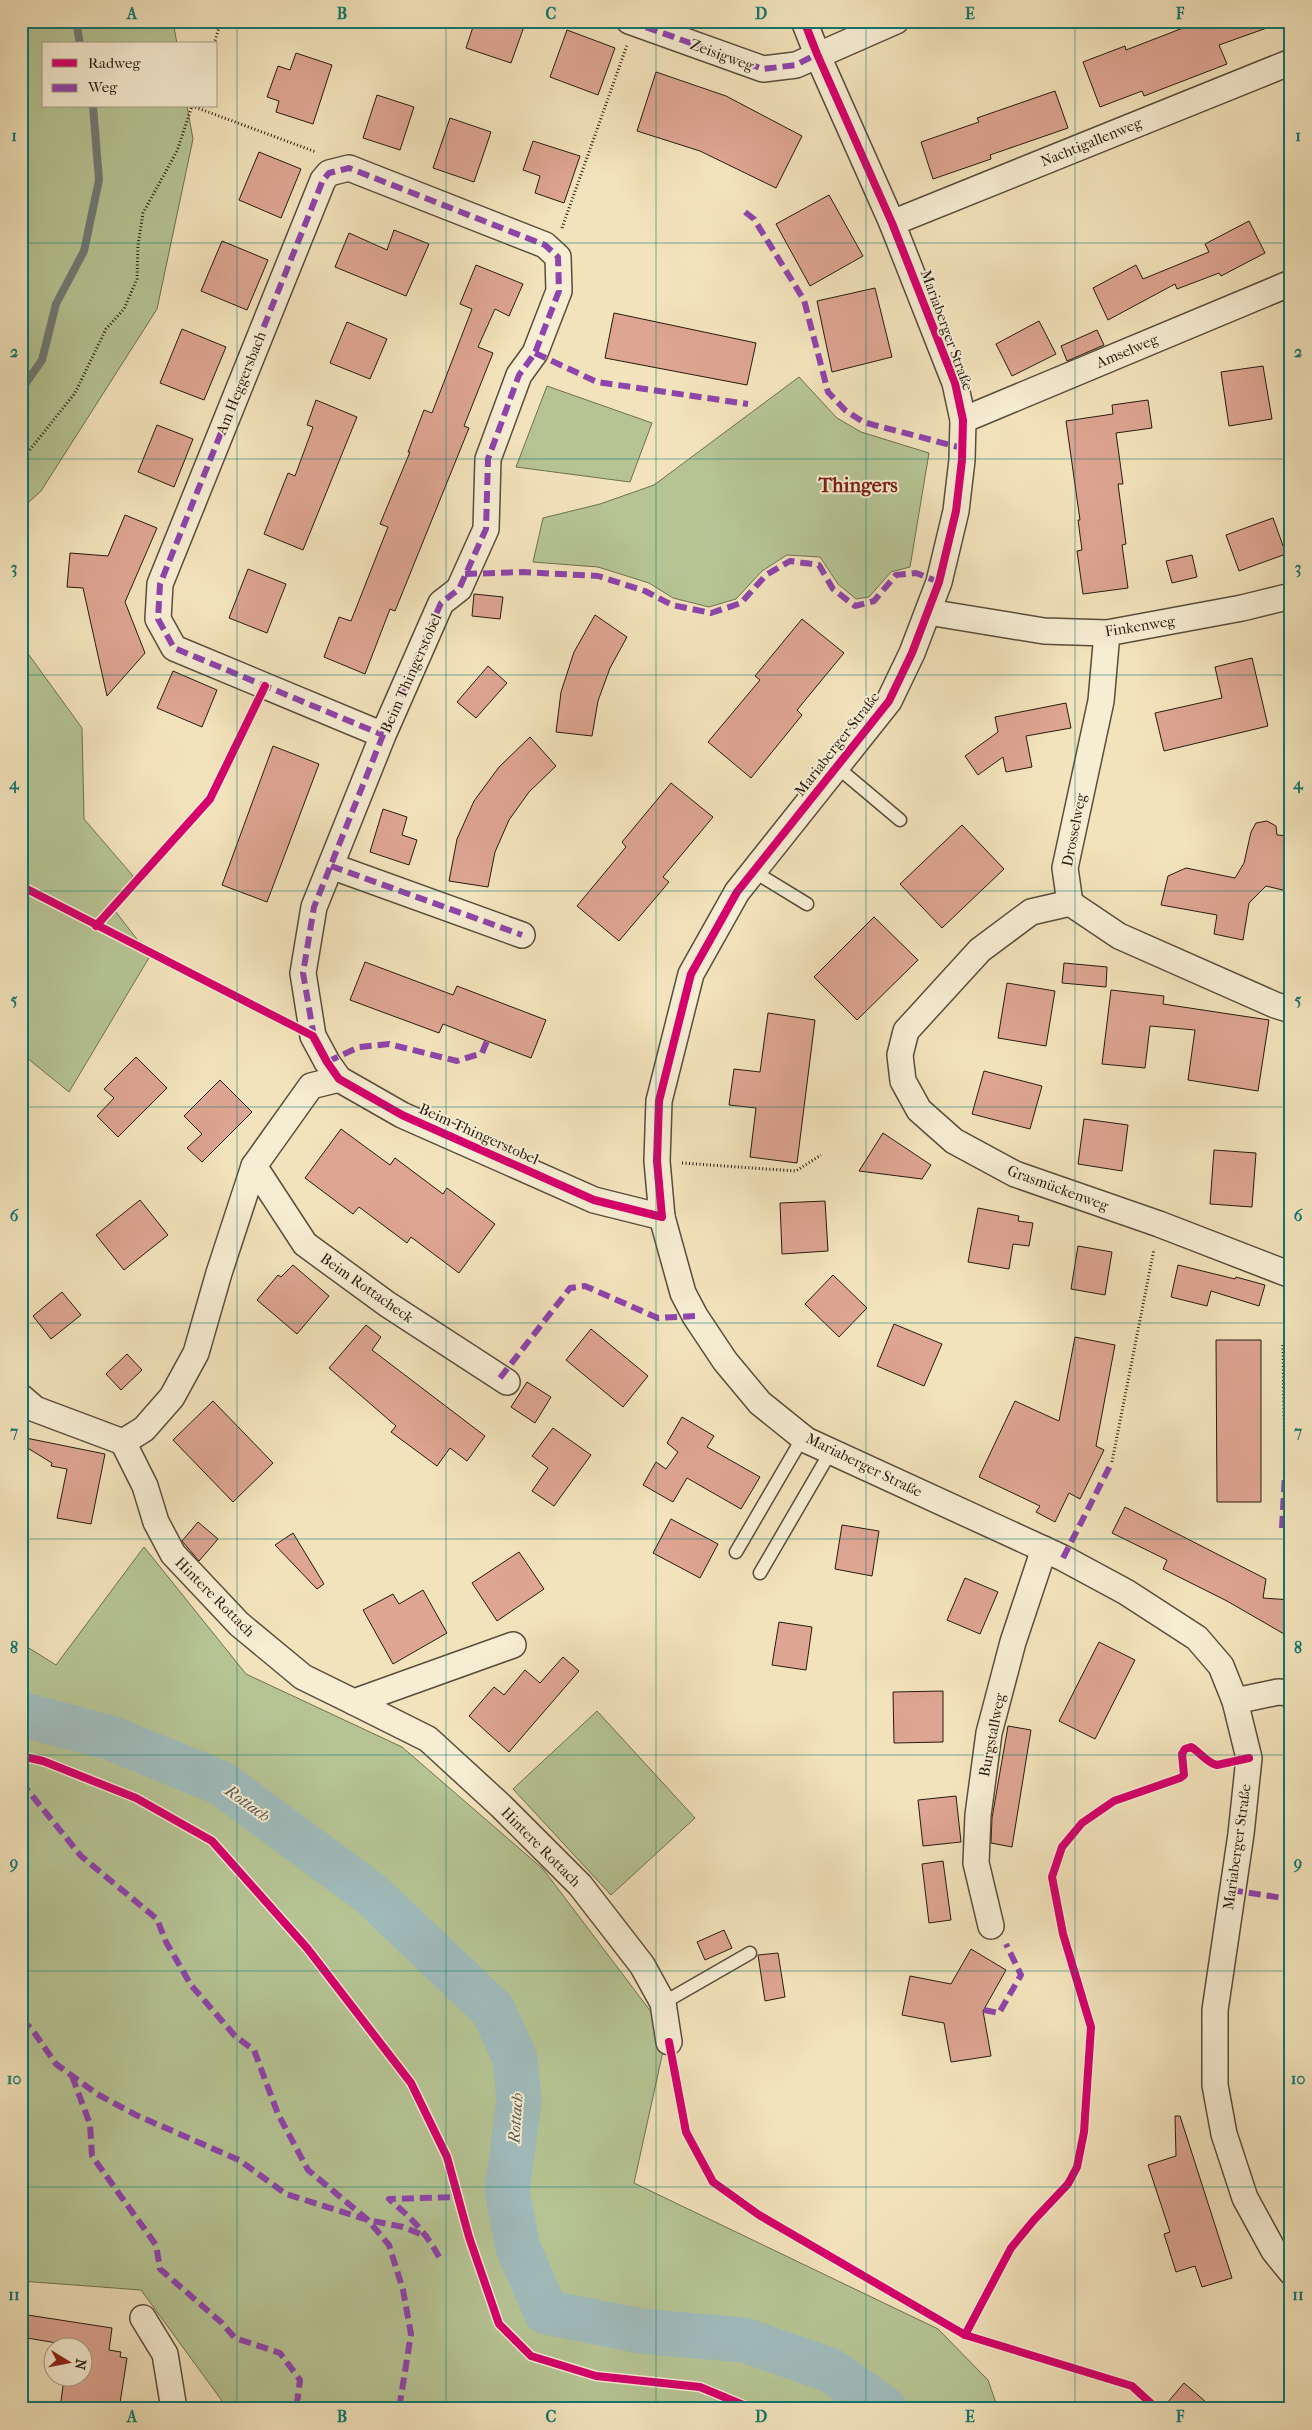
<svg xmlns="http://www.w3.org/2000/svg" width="1312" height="2430" viewBox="0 0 1312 2430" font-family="'IM FELL French Canon',serif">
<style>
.green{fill:#b6c494;stroke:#6e7052}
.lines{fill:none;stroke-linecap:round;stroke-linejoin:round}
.stream{stroke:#6f7b77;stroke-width:8}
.river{stroke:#a0bbbb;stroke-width:45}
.building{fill:#dea592;stroke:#261b10}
.service-casing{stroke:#594d3b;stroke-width:15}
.minor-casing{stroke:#594d3b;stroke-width:28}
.path{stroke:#261b10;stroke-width:3;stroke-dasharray:1 2.5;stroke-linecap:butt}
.service{stroke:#f7edd3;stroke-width:12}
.minor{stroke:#f7edd3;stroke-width:25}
.quiet{stroke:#8e44ad;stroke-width:6;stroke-dasharray:12 6;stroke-linecap:butt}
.cycleway-casing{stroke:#f7edd3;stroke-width:11}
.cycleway{stroke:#d6006c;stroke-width:8}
.grid{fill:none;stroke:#0f766e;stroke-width:1;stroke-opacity:0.55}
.labels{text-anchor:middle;stroke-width:4;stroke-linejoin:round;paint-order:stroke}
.street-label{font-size:15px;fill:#261b10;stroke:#f7edd3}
.water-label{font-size:16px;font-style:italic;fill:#51534c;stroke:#f7edd3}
.district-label{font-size:20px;font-weight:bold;fill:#7a1f14;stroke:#f7edd3}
.neatline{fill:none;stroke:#0f766e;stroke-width:2}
.grid-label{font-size:16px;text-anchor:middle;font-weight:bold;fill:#0f766e}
</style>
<rect width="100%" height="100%" fill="#f3e3bc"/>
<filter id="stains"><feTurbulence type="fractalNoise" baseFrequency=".004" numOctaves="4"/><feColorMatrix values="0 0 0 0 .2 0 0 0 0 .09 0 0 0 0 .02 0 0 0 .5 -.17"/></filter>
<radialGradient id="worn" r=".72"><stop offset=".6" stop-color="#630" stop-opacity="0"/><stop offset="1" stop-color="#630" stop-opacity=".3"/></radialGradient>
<!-- green -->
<g class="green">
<path d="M21,21h152l4,23h-133v62h143l6,33 -36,170 -116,182 -20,18z"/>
<path d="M799,377l38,41 24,14 68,21 -19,114 -19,5 -22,25 -13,2 -18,-15 -18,-27 -33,-2 -25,16 -26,28 -27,8 -36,-9 -24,-15 -51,-16 -65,-5 10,-44 57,-14 54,-19z"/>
<path d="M547,386l105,37 -22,59 -114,-15z"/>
<path d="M21,644l61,84 2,91 49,57 -21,31 38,49 -81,136 -48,-39z"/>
<path d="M144,1547l102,127 156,73 141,122 124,164 -33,150 304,146 50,51 10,29h-770l-87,-119 -120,-9v-638l35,22z"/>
<path d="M597,1711l98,107 -84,77 -98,-106z"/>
</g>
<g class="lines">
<!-- stream -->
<g class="stream">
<path d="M76,21l4,23"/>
<path d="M21,390l21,-30 14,-56 28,-53 15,-71 -6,-74"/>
</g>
<!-- river -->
<path class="river" d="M21,1714l90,24 110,45 149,110 123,117 22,48 4,43 -12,90 11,57 28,64 94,19 104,9 86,30 55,39"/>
</g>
<!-- building -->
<g class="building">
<path d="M475,21h51l-15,42 -45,-15z"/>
<path d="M1201,21h77v3l-59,21 8,19 -83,32 -2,-5 -42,16 -17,-45 42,-16 1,4z"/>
<path d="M567,30l48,18 -17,47 -48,-18z"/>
<path d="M296,53l36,12 -19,59 -37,-12 3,-11 -12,-4 11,-31 12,4z"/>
<path d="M656,72l70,24 76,40 -26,52 -76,-37 -63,-20z"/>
<path d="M1055,91l13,37 -78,27 1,4 -58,20 -12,-37 58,-20 -2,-4z"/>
<path d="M377,95l37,12 -14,43 -37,-12z"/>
<path d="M450,118l41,14 -17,50 -41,-14z"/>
<path d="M533,141l47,15 -16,47 -29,-10 5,-17 -17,-6z"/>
<path d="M259,152l42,17 -20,49 -42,-18z"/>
<path d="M829,195l34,61 -53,30 -34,-62z"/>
<path d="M1249,221l16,32 -44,23 -2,-3 -42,16 -2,-5 -67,36 -15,-32 43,-23 7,14 66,-27 -4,-8z"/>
<path d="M394,230l35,14 -23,52 -71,-29 14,-34 38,17z"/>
<path d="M222,241l46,19 -21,50 -46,-19z"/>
<path d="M476,265l47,19 -14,32 -14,-7 -17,38 15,6 -29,73 5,2 -74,183 -5,-2 -25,65 -41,-17 15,-40 12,4 37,-94 -8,-3 30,-72h-2l16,-42 8,3 40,-104 -12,-5z"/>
<path d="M875,288l17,69 -60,15 -15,-71z"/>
<path d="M614,313l142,30 -9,42 -142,-27z"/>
<path d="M1039,321l17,33 -44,22 -16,-32z"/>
<path d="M347,322l40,17 -17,40 -40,-16z"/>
<path d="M182,329l44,18 -22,53 -44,-17z"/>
<path d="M1097,330l7,15 -37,16 -6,-15z"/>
<path d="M1263,366l9,53 -43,7 -8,-54z"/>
<path d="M316,400l41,17 -54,133 -39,-16 24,-61 7,3 18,-49 -6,-2z"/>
<path d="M1148,400l4,28 -36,5 7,51h-5l8,60 -4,1 6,43 -45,6 -6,-43 5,-1 -4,-30h2l-14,-99 47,-7 -1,-9z"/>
<path d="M157,425l36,14 -19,48 -36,-15z"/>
<path d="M125,515l32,13 -32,74 20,51 -38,43 -24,-108 -16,-1 3,-34 38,3z"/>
<path d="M1273,518l13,36 -47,17 -13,-36z"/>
<path d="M1192,555l5,22 -25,6 -6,-22z"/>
<path d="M248,569l38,15 -19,49 -38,-15z"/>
<path d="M474,594l29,3 -3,22 -28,-3z"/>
<path d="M595,615l32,22 -17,31 -12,33 -6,35 -36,-4 5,-40 13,-40z"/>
<path d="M802,619l42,34 -47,57 5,5 -51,63 -43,-36 52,-62 -5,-4z"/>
<path d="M1252,658l16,68 -104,25 -9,-38 67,-15 -7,-31z"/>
<path d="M488,666l19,17 -31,35 -19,-16z"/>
<path d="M173,671l44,19 -15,37 -45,-19z"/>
<path d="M1066,703l5,25 -45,8 6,31 -26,5 -3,-15 -25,18 -13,-19 33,-24 -3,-15z"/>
<path d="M530,737l26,29 -27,26 -20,28 -14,32 -7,35 -39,-6 8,-42 17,-38 25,-34z"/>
<path d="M273,746l46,18 -52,138 -45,-17z"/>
<path d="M671,783l42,34 -50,60 6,5 -50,59 -42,-35 49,-59 -4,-5z"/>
<path d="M383,809l24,8 -5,18 15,5 -8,25 -39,-13z"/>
<path d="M1267,821l9,5 1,9 14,1v56l-25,-6 -17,17 -6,37 -29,-6 3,-19 -56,-10 7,-29 18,-8 49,10 9,-15 7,-31 5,-9z"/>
<path d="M962,825l42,44 -62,59 -42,-44z"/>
<path d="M874,917l44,43 -61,60 -43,-43z"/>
<path d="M365,962l88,33 4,-9 89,34 -15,38 -88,-34 -4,9 -89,-33z"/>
<path d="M1064,963l43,4 -1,20 -44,-4z"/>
<path d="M1007,983l48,8 -9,55 -48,-8z"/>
<path d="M1111,990l53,6 -1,8 106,16 -11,71 -70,-11 7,-50 -45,-4 -5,42 -43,-4z"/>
<path d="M768,1013l47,7 -18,143 -47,-6 6,-49 -27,-3 5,-36 26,3z"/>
<path d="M136,1057l31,31 -49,49 -21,-21 17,-18 -10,-9z"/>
<path d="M984,1071l58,15 -12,43 -58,-15z"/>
<path d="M220,1080l32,32 -50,50 -15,-14 15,-14 -18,-18z"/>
<path d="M1084,1119l44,6 -6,46 -44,-7z"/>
<path d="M341,1129l49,36 5,-7 48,36 4,-6 48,36 -36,49 -48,-36 -4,6 -48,-36 -6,7 -48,-36z"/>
<path d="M883,1133l48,32 -9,14 -63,-8z"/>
<path d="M1214,1150l42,3 -4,54 -42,-3z"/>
<path d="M140,1200l28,35 -44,35 -28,-35z"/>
<path d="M825,1201l3,50 -46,3 -2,-51z"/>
<path d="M978,1208l41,8 -1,5 15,2 -4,23 -16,-2 -4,25 -41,-7z"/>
<path d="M1078,1246l34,6 -7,43 -34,-6z"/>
<path d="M293,1265l36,31 -32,38 -40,-34 21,-25 3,2z"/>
<path d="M1178,1265l57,14 1,-2 29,8 -6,21 -48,-15 -4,15 -36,-9z"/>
<path d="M833,1275l34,33 -28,29 -34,-33z"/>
<path d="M62,1292l19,23 -30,24 -18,-23z"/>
<path d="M894,1324l48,20 -18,42 -47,-20z"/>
<path d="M366,1325l15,12 -9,13 113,86 -18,25 -17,-13 -13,18 -46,-34 5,-6 -67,-58z"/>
<path d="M591,1329l57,47 -25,31 -57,-47z"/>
<path d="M1075,1337l40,8 -19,101 8,4 -24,49 -11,-6 -14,29 -19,-10 4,-6 -61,-29 36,-76 44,20z"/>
<path d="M1216,1340h45v162h-44z"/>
<path d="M127,1354l15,16 -21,20 -15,-16z"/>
<path d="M527,1382l24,15 -16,26 -24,-16z"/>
<path d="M213,1401l60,62 -40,39 -60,-62z"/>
<path d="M682,1417l32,19 -7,11 53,30 -19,32 -54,-31 -14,24 -30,-17 13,-23 10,7 12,-17 -11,-9z"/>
<path d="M553,1428l38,27 -37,51 -22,-15 16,-23 -16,-12z"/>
<path d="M21,1437l84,17 -14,70 -34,-6 10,-49 -16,-3 1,-3 -31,-19z"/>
<path d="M1125,1507l141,72 -3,19 28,2v38l-64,-37 -64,-32 4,-9 -55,-27z"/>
<path d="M671,1519l47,25 -18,34 -47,-25z"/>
<path d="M198,1522l20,17 -19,22 -17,-20z"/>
<path d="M842,1525l37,6 -7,45 -37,-7z"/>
<path d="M293,1533l31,51 -7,5 -42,-44z"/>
<path d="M519,1552l25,37 -47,32 -25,-38z"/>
<path d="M965,1578l33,14 -18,42 -33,-14z"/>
<path d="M423,1590l24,43 -54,31 -30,-54 30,-16 6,10z"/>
<path d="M779,1622l33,5 -6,43 -34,-5z"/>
<path d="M1099,1642l36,18 -40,79 -36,-18z"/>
<path d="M563,1657l16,14 -70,81 -40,-36 25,-29 10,8 21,-25 15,13z"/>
<path d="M943,1691v51l-49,1 -1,-51z"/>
<path d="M1008,1726l23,4 -19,117 -21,-4 1,-25z"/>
<path d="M956,1796l5,46 -38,4 -5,-46z"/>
<path d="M943,1861l8,59 -22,3 -7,-59z"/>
<path d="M724,1930l8,18 -27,12 -8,-18z"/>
<path d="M971,1949l35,21 -23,41 8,45 -40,6 -7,-39 -42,-8 8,-39 41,8z"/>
<path d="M778,1953l7,44 -20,4 -7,-46z"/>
<path d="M1175,2116h5l52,162 -30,9 -7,-21 -19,6 -12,-38 6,-2 -22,-67 28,-9z"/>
<path d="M21,2314l91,14 -3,22 12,2 -1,5 7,1 -7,45 -7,-1 -1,7h-52l4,-31h18v-30h-13v-3l-48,-8z"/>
<path d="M1184,2383l30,26h-52z"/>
</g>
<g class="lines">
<defs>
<g id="service">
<path d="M837,767l63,53"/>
<path d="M753,871l54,33"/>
<path d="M736,1552l67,-115"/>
<path d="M760,1573l71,-122"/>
<path d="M663,2003l87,-50"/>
</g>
<g id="minor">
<path d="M629,21l134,48 33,-4 100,-44"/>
<path d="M804,21l13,33 75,169 63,160 8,37 -1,40 -6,51 -17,71 -27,71 -23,48 -152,191 -46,82 -32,127 -2,60 5,56 21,76 12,23 30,45 35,42 46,37 257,118 63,34 71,46 24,28 14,35 14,57 -8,76 -26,176v75l9,49 21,64 29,53 17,21"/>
<path d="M892,223l399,-161"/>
<path d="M963,420l328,-137"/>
<path d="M928,612l116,19 63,2 135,-25 49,-12"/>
<path d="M1107,633l-6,68 -36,167 5,35 49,33 156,69 16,5"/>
<path d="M383,735l-209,-87 -16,-29 2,-35 163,-404 6,-7 20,-5 196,77 13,12 1,34 -24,62 -16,22 -31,84 -2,70 -27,60 -18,14 -58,132 -69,172 -11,66 10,63 14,26 12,17 63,36 192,85 68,17"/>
<path d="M331,866l191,69"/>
<path d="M1070,903l-39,9 -51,38 -74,81 -6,24 3,26 16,29 35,31 61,33 144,50 132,51"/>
<path d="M254,1166l51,78 82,60 120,78"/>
<path d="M21,1397l14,12 88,33 22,44 11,36 17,32 66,70 64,53 51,25 159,-57"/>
<path d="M123,1442l21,-13 28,-32 24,-44 23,-80 35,-107 57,-80 28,-7"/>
<path d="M1235,1701l43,-9 13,1"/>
<path d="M354,1702l74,37 73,67 79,79 62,80 21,38 6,39"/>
<path d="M991,1926l-15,-63 2,-48 11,-82 24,-91 31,-93"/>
<path d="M143,2318l22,36 9,55"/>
</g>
</defs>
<!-- service casing -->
<use href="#service" class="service-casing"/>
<!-- minor casing -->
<use href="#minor" class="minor-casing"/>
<!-- path -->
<g class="path">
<path d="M214,44l7,-23"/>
<path d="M192,106l124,46"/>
<path d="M562,228l65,-183"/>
<path d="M21,461l54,-68 31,-64 18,-20 13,-30 1,-34 5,-32 34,-62 15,-45"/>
<path d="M682,1163l114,8 25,-16"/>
<path d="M1283,1345l2,129"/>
<path d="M1112,1462l42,-213"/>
<path d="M1289,1899h2"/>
</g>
<!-- service -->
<use href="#service" class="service"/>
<!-- minor -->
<use href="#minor" class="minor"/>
<!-- quiet -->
<g class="quiet">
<path d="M629,21l134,48 33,-4 21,-11"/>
<path d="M745,212l9,7 50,81 24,92 17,18 18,12 99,26"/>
<path d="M535,353l62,29 151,22"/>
<path d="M465,574l58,-2 75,4 47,15 27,14 39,8 30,-10 25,-28 24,-14 29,4 14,24 22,17 19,-5 22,-26 20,-2 23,9"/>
<path d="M331,866l191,69"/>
<path d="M314,1037l-11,-64 11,-66 69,-172 58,-132 18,-14 27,-60 2,-70 31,-84 16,-22 24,-62 -1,-34 -13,-12 -196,-77 -20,5 -6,7 -163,404 -2,35 16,29 209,87"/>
<path d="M327,1062l32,-15 30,-3 68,17 25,-8 5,-12"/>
<path d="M500,1378l70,-90 15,-2 73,32 37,-2"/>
<path d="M1282,1528l3,-54"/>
<path d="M1063,1558l49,-96"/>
<path d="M21,1782l60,74 76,63 9,23 25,43 44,51 19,14 24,64 30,56 60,50 21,25 14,45 8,44 -12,75"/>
<path d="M1231,1890l58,9"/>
<path d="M984,2010l15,3 22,-38 -15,-31"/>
<path d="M21,2020l10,8 25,36 41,30 39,21 103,45 47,34 82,26 35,7 25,10"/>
<path d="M72,2076l18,48 2,32 64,89 4,24 62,54 13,15 45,15 20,27 -3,23 -5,6"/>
<path d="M439,2257c-13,-25 -29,-40 -50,-58l69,-2"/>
</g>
<defs>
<g id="cycleway">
<path d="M21,886l292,150 14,26 12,17 63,36 192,85 68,17 -5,-56 2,-60 32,-127 46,-82 152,-191 23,-48 27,-71 17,-71 6,-51 1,-40 -8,-37 -63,-160 -75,-169 -13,-33"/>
<path d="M96,926l114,-127 55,-113"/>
<path d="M21,1756l22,5 93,37 76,43 95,107 104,135 36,74 22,80 30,87 32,32 65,20 104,11 53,22"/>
<path d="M669,2042l17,90 27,50 46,33 206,120 167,51 25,23"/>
<path d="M965,2335l46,-87 23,-28 34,-36 9,-17 7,-35 7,-105 -28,-93 -11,-57 10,-30 20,-24 32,-22 66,-23 4,-3 -2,-21 3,-5 6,-2c9,5 16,16 26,18l32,-7"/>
</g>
</defs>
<!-- cycleway casing -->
<use href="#cycleway" class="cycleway-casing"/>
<!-- cycleway -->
<use href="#cycleway" class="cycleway"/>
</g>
<!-- grid -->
<path class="grid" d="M237,21v2388M446,21v2388M656,21v2388M866,21v2388M1075,21v2388M21,243h1270M21,459h1270M21,675h1270M21,891h1270M21,1107h1270M21,1323h1270M21,1539h1270M21,1755h1270M21,1971h1270M21,2187h1270"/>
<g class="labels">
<!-- street labels -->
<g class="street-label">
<text transform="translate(722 55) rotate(20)" y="5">Zeisigweg</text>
<text transform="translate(1091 142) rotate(-22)" y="5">Nachtigallenweg</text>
<text transform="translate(947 330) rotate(70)" y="5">Mariaberger Straße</text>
<text transform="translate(1127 351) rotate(-23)" y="5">Amselweg</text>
<text transform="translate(241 383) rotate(-68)" y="5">Am Heggersbach</text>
<text transform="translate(1140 626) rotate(-9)" y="5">Finkenweg</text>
<text transform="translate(411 673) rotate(-66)" y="5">Beim Thingerstobel</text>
<text transform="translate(837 744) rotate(-52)" y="5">Mariaberger Straße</text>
<text transform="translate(1074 830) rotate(-79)" y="5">Drosselweg</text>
<text transform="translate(479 1134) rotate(24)" y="5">Beim Thingerstobel</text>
<text transform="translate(1058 1188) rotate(20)" y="5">Grasmückenweg</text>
<text transform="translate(367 1288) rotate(35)" y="5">Beim Rottacheck</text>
<text transform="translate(864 1465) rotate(26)" y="5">Mariaberger Straße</text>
<text transform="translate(215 1597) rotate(45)" y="5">Hintere Rottach</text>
<text transform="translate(992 1735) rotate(-79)" y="5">Burgstallweg</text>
<text transform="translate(541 1847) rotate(45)" y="5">Hintere Rottach</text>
<text transform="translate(1237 1847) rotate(-82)" y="5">Mariaberger Straße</text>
</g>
<!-- water labels -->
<g class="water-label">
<text transform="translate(248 1803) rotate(36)" y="6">Rottach</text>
<text transform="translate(515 2118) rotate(-86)" y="6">Rottach</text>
</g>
<!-- district labels -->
<g class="district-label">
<text x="858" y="492">Thingers</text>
</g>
</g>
<!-- margin -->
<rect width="1312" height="2430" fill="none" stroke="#f3e3bc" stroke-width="55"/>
<!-- legend -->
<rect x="42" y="42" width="175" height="65" fill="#f7edd3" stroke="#a39985"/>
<rect x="52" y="59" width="25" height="8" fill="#d6006c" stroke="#a39985"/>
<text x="88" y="68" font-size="15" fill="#261b10">Radweg</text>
<rect x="52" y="84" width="25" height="8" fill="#8e44ad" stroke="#a39985"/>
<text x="88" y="92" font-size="15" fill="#261b10">Weg</text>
<!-- north arrow -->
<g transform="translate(68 2362) rotate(100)"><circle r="24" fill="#f7edd3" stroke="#a39985"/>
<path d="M0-4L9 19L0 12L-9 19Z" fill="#8f2418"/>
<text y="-8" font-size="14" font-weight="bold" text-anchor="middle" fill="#261b10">N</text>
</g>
<rect x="28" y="28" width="1256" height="2374" class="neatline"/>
<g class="grid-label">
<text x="132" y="19">A</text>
<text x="342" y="19">B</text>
<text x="551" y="19">C</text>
<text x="761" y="19">D</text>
<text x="970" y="19">E</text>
<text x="1180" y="19">F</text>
<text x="14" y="141">1</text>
<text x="1298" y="141">1</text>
<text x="14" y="357">2</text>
<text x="1298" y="357">2</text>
<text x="14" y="573">3</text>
<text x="1298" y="573">3</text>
<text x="14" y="789">4</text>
<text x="1298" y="789">4</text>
<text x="14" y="1005">5</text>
<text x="1298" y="1005">5</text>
<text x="14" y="1221">6</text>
<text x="1298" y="1221">6</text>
<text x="14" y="1437">7</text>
<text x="1298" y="1437">7</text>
<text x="14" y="1653">8</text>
<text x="1298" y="1653">8</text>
<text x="14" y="1868">9</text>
<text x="1298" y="1868">9</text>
<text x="14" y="2084">10</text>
<text x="1298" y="2084">10</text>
<text x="14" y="2300">11</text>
<text x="1298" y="2300">11</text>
<text x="132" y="2422">A</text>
<text x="342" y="2422">B</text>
<text x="551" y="2422">C</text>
<text x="761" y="2422">D</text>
<text x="970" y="2422">E</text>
<text x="1180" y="2422">F</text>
</g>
<rect width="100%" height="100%" filter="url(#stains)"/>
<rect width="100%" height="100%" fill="url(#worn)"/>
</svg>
